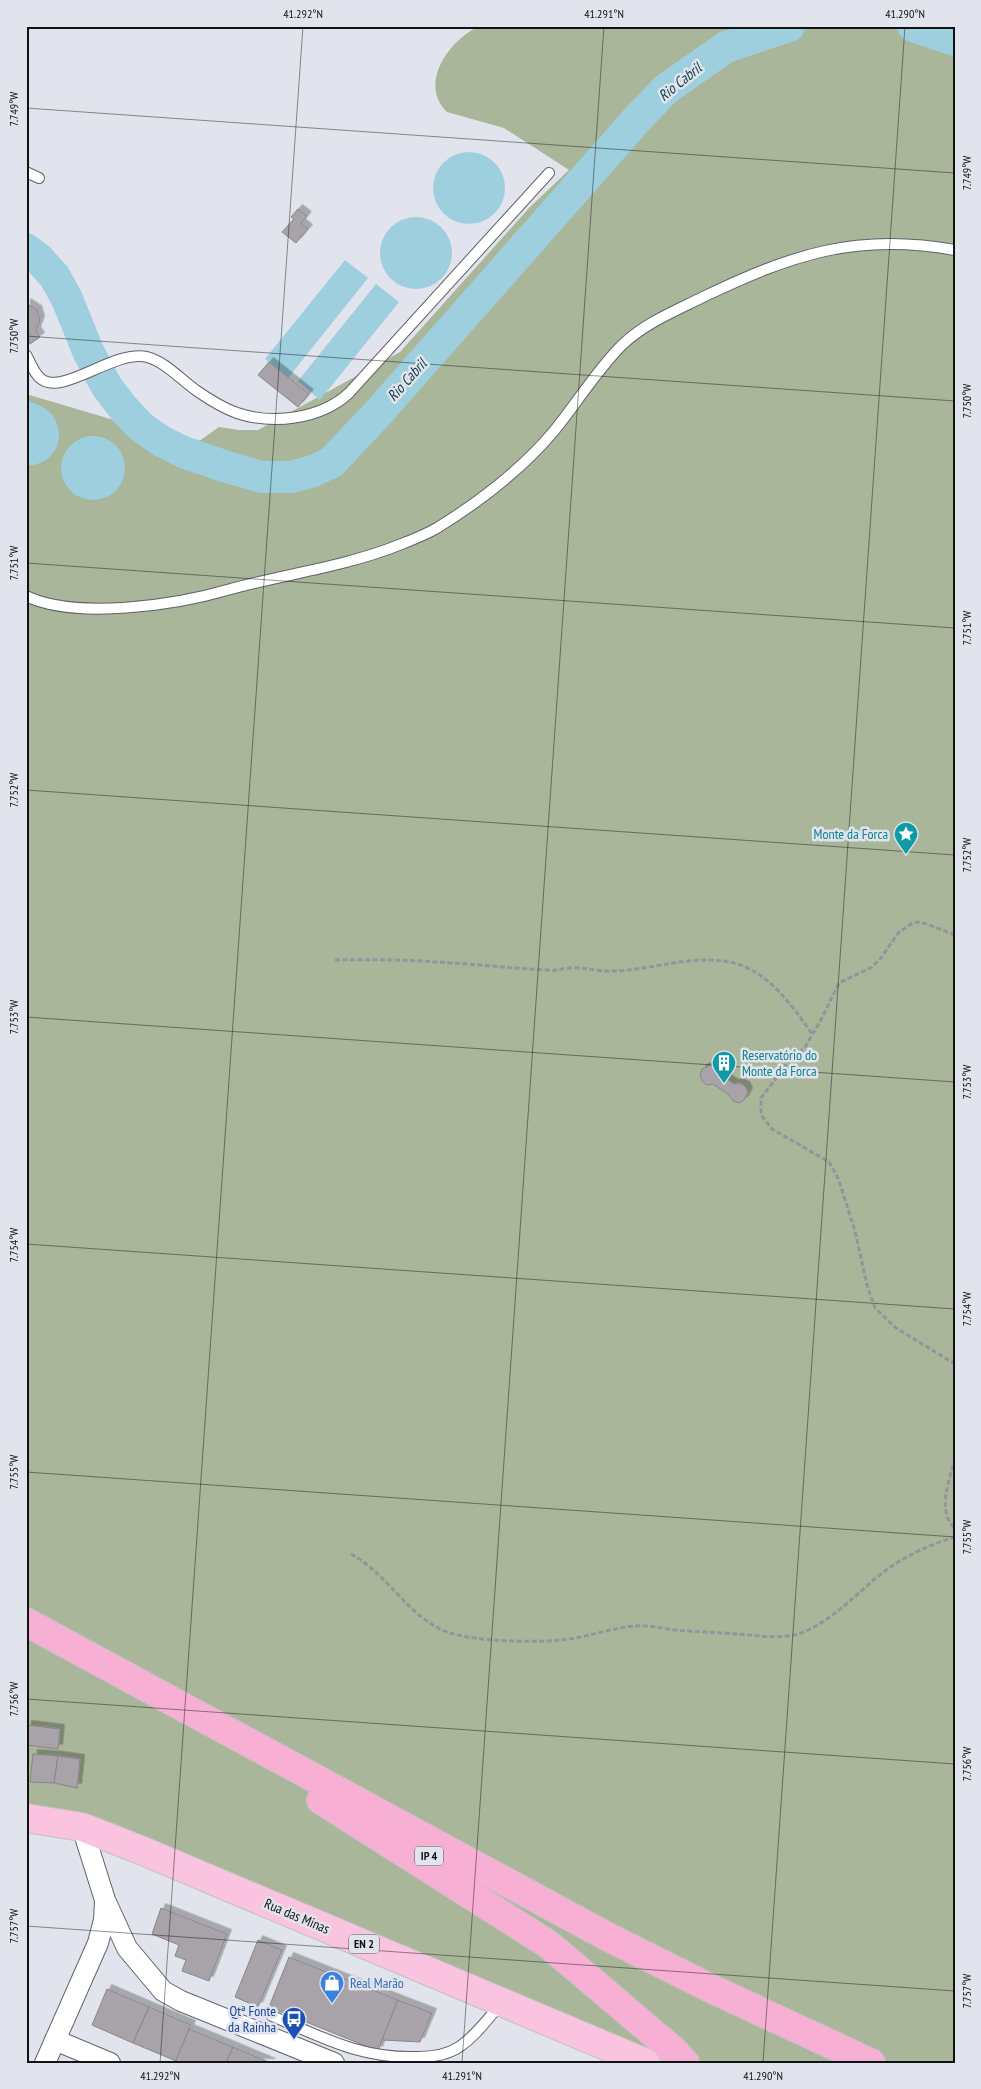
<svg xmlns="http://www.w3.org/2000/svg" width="981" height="2089" viewBox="0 0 981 2089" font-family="'PT Sans Narrow',sans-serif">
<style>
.green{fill:#a9b699}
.water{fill:#9dcfde}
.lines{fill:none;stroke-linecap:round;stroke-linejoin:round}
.river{stroke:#9dcfde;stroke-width:32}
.building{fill:#a8a3a9;stroke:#8a858b;filter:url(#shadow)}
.service-casing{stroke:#606269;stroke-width:12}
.minor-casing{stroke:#606269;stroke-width:22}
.primary-casing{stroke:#c1c1c2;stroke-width:30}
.trunk-casing{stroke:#c1c1c2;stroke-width:30}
.path{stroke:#93959b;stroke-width:3;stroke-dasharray:5 2.5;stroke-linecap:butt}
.service{stroke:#fff;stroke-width:10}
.minor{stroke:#fff;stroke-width:20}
.primary{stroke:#fac3df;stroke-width:28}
.trunk{stroke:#f8afd4;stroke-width:28}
.ticks{fill:none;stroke:#111214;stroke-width:1;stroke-opacity:0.45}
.labels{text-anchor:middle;stroke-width:5;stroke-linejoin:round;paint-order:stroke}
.shield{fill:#e1e4ec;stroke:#4f5155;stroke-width:1}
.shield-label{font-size:12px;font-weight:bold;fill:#111214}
.culture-label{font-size:14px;fill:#0d838f;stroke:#e1e4ec;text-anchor:end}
.street-label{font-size:14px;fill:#111214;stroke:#e1e4ec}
.shop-label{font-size:14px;fill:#366cbe;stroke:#e1e4ec;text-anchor:start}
.transit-label{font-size:14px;fill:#164399;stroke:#e1e4ec;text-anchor:end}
.water-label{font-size:15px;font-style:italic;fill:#0f3c47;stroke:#e1e4ec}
.neatline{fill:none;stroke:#111214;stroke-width:2}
.ticks-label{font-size:12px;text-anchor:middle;fill:#111214}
</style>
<defs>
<filter id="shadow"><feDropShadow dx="4.5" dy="-4.5" stdDeviation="0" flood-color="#0004"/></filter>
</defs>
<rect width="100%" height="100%" fill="#e1e4ec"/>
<!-- green -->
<path class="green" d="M480,26h475v2037h-272l-570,-240 -87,10v-1439l169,50 24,-17 20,3h19l142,-78 130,-145 39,-37 -65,-42 -57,-16c-30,-29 4,-74 33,-86z"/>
<!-- water -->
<g class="water">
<circle cx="469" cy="188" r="36"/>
<circle cx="416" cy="253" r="36"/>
<path d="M345,260l23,18 -80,100 -23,-19z"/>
<path d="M376,284l23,18 -79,98 -22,-19z"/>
<path d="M26,401c45,7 43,63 0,65z"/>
<circle cx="93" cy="468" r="32"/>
</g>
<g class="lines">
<!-- river -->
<g class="river">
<path d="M913,26l42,14"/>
<path d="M26,249l13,10 16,18 12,22 21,52 19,36 17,22 17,18 20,14 22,11 41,14 37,11h31l21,-6 19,-9 46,-49 261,-296 27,-28 60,-42 63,-21"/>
</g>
</g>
<!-- building -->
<g class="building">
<path d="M298,209l9,7 -6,7 7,6 -12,14 -14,-11 12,-13 -3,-2z"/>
<path d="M26,303l11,7 3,10 -4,11 4,6 -10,7 -4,-6z"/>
<path d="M269,362l40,32 -11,13 -40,-32z"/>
<path d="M711,1065l6,3 2,6 15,10 5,-1 6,3 3,6 -4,8 -5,3 -6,-2 -5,-7 -15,-10 -6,1 -5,-4 -2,-6 2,-6z"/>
<path d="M27,1725l33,4 -2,20 -32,-4z"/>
<path d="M33,1754l25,2 -4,27 -24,-1z"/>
<path d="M58,1756l22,3 -3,29 -23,-5z"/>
<path d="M161,1908l66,26 -18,47 -27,-10 4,-11 -11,-4 4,-11 -27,-11z"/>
<path d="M258,1940l24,10 -24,57 -23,-10z"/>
<path d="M289,1957l109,43 -20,51 -109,-44z"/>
<path d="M107,1989l42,18 -16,36 -41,-18z"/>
<path d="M398,2000l34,13 -12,29 -38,-2z"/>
<path d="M149,2007l42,18 -15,36 -43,-18z"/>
<path d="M189,2029l44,18 -7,16h-51z"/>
<path d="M233,2047l38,16h-45z"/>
</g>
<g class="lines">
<defs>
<g id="service">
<path d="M26,172l13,6"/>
<path d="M26,355c5,8 7,17 14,23 21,20 74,-29 107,-21 19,5 34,23 50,34 13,9 26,17 40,22 36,12 84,6 112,-20l200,-220"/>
<path d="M26,596c50,24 150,9 201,-6 57,-16 117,-23 172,-45 13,-5 26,-10 38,-17 42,-26 85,-59 117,-97 23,-28 42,-60 68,-86 23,-22 53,-34 81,-48 88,-42 153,-65 252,-47"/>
<path d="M272,2016c52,22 89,43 146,41 14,0 29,-2 41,-10 17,-11 29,-29 43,-44"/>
</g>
<g id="minor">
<path d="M82,1827l23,73 22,48 36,43 18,10 153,62"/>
<path d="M55,2040l55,23"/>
<path d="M45,2063l53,-120 6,-23 1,-18"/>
</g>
<path id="primary" d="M26,1818l56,9 61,24 503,212"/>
<g id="trunk">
<path d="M26,1622l582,315 102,51 161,75"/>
<path d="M321,1800l227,144 125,106 12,13"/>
</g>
</defs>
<!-- service casing -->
<use href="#service" class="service-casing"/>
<!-- minor casing -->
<use href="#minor" class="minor-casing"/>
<!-- primary casing -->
<use href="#primary" class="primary-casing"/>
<!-- trunk casing -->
<use href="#trunk" class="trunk-casing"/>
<!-- path -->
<g class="path">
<path d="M955,935l-28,-11 -9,-2 -7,2 -13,9 -17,25 -9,9 -33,16 -17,35 -17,29 -19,18 -25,33v17l11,14 57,33 9,16 17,53 12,54 8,23 21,20 59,36"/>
<path d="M335,960c39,-1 78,0 117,3 33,2 66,6 99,7 6,1 12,-2 19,-2 11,-1 22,2 34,3 45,2 94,-22 139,-5 30,12 51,42 69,68"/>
<path d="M955,1458c-5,21 -19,53 0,70"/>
<path d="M351,1554c36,19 57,63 96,78 28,10 98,12 128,6 24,-4 48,-14 74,-12 9,1 17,3 26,4 20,2 40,2 60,4 22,1 51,7 71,-3 30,-14 50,-37 75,-57 21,-17 48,-29 74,-37"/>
</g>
<!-- service -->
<use href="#service" class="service"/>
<!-- minor -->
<use href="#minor" class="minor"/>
<!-- primary -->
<use href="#primary" class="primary"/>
<!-- trunk -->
<use href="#trunk" class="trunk"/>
</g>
<!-- ticks -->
<path class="ticks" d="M26,108l929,65M26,336l929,65M26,563l929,65M26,790l929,65M26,1017l929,65M26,1244l929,65M26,1472l929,65M26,1699l929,65M26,1926l929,65M160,2063l143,-2037M462,2063l142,-2037M763,2063l142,-2037"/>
<!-- icons -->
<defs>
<symbol id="sight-pin" viewBox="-11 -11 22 30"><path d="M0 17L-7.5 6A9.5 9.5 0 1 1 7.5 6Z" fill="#0f9aa8" stroke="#e1e4ec"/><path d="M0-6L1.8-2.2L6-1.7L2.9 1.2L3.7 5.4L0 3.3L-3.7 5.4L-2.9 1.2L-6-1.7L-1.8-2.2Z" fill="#fff"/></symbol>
<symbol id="building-pin" viewBox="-11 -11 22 30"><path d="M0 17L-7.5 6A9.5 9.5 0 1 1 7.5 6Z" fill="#0f9aa8" stroke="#e1e4ec"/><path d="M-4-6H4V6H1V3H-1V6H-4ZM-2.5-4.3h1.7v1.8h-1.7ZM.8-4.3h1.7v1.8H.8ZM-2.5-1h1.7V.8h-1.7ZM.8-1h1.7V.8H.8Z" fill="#fff"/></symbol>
<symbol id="shop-pin" viewBox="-11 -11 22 30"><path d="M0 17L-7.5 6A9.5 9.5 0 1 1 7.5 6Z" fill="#3f7fe0" stroke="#e1e4ec"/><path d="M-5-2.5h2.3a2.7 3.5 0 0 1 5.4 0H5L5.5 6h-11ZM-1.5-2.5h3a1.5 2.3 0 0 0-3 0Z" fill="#fff"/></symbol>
<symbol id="bus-pin" viewBox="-11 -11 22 30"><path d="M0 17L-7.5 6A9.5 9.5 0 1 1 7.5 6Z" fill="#1a4fb4" stroke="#e1e4ec"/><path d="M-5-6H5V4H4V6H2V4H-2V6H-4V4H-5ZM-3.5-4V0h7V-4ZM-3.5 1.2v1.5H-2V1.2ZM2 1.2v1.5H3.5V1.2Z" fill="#fff"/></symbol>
</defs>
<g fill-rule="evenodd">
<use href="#sight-pin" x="892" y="820" width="28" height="38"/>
<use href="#building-pin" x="710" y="1049" width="28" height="38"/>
<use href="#shop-pin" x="318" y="1969" width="28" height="38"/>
<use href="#bus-pin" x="280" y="2005" width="28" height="38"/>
</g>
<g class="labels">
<!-- shield labels -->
<g class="shield">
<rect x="415" y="1846.5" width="28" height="19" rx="4"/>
<rect x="349" y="1934.5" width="30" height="19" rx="4"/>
</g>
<g class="shield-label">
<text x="429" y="1860">IP 4</text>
<text x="364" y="1948">EN 2</text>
</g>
<!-- culture labels -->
<g class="culture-label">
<text x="888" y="839">Monte da Forca</text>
<text x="742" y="1060" text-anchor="start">Reservatório do<tspan x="742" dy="16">Monte da Forca</tspan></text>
</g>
<!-- street labels -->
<g class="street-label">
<text transform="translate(297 1916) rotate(23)" y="5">Rua das Minas</text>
</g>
<!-- shop labels -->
<g class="shop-label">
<text x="350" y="1988">Real Marão</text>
</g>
<!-- transit labels -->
<g class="transit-label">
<text x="276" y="2016">Qtª Fonte<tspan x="276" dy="16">da Rainha</tspan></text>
</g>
<!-- water labels -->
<g class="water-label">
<text transform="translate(680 82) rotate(-39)" y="5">Rio Cabril</text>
<text transform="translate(407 380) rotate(-48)" y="5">Rio Cabril</text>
</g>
</g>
<!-- border -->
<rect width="981" height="2089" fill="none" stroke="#e1e4ec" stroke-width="55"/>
<rect x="28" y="28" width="926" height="2034" class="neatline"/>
<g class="ticks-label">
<text x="303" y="18">41.292°N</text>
<text x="604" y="18">41.291°N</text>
<text x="905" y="18">41.290°N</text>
<text transform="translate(14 109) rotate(-90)" y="4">7.749°W</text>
<text transform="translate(967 173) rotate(-90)" y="4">7.749°W</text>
<text transform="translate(14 336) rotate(-90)" y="4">7.750°W</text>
<text transform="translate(967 401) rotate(-90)" y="4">7.750°W</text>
<text transform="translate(14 563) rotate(-90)" y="4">7.751°W</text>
<text transform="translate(967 628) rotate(-90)" y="4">7.751°W</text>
<text transform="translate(14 790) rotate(-90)" y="4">7.752°W</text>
<text transform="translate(967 855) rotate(-90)" y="4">7.752°W</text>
<text transform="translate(14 1017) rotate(-90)" y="4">7.753°W</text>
<text transform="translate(967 1082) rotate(-90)" y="4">7.753°W</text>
<text transform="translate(14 1245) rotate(-90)" y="4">7.754°W</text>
<text transform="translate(967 1309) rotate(-90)" y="4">7.754°W</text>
<text transform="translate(14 1472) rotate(-90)" y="4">7.755°W</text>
<text transform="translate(967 1537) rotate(-90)" y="4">7.755°W</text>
<text transform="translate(14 1699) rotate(-90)" y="4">7.756°W</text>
<text transform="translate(967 1764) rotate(-90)" y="4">7.756°W</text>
<text transform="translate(14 1926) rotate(-90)" y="4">7.757°W</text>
<text transform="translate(967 1991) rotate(-90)" y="4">7.757°W</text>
<text x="160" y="2080">41.292°N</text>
<text x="462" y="2080">41.291°N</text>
<text x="763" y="2080">41.290°N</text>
</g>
</svg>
